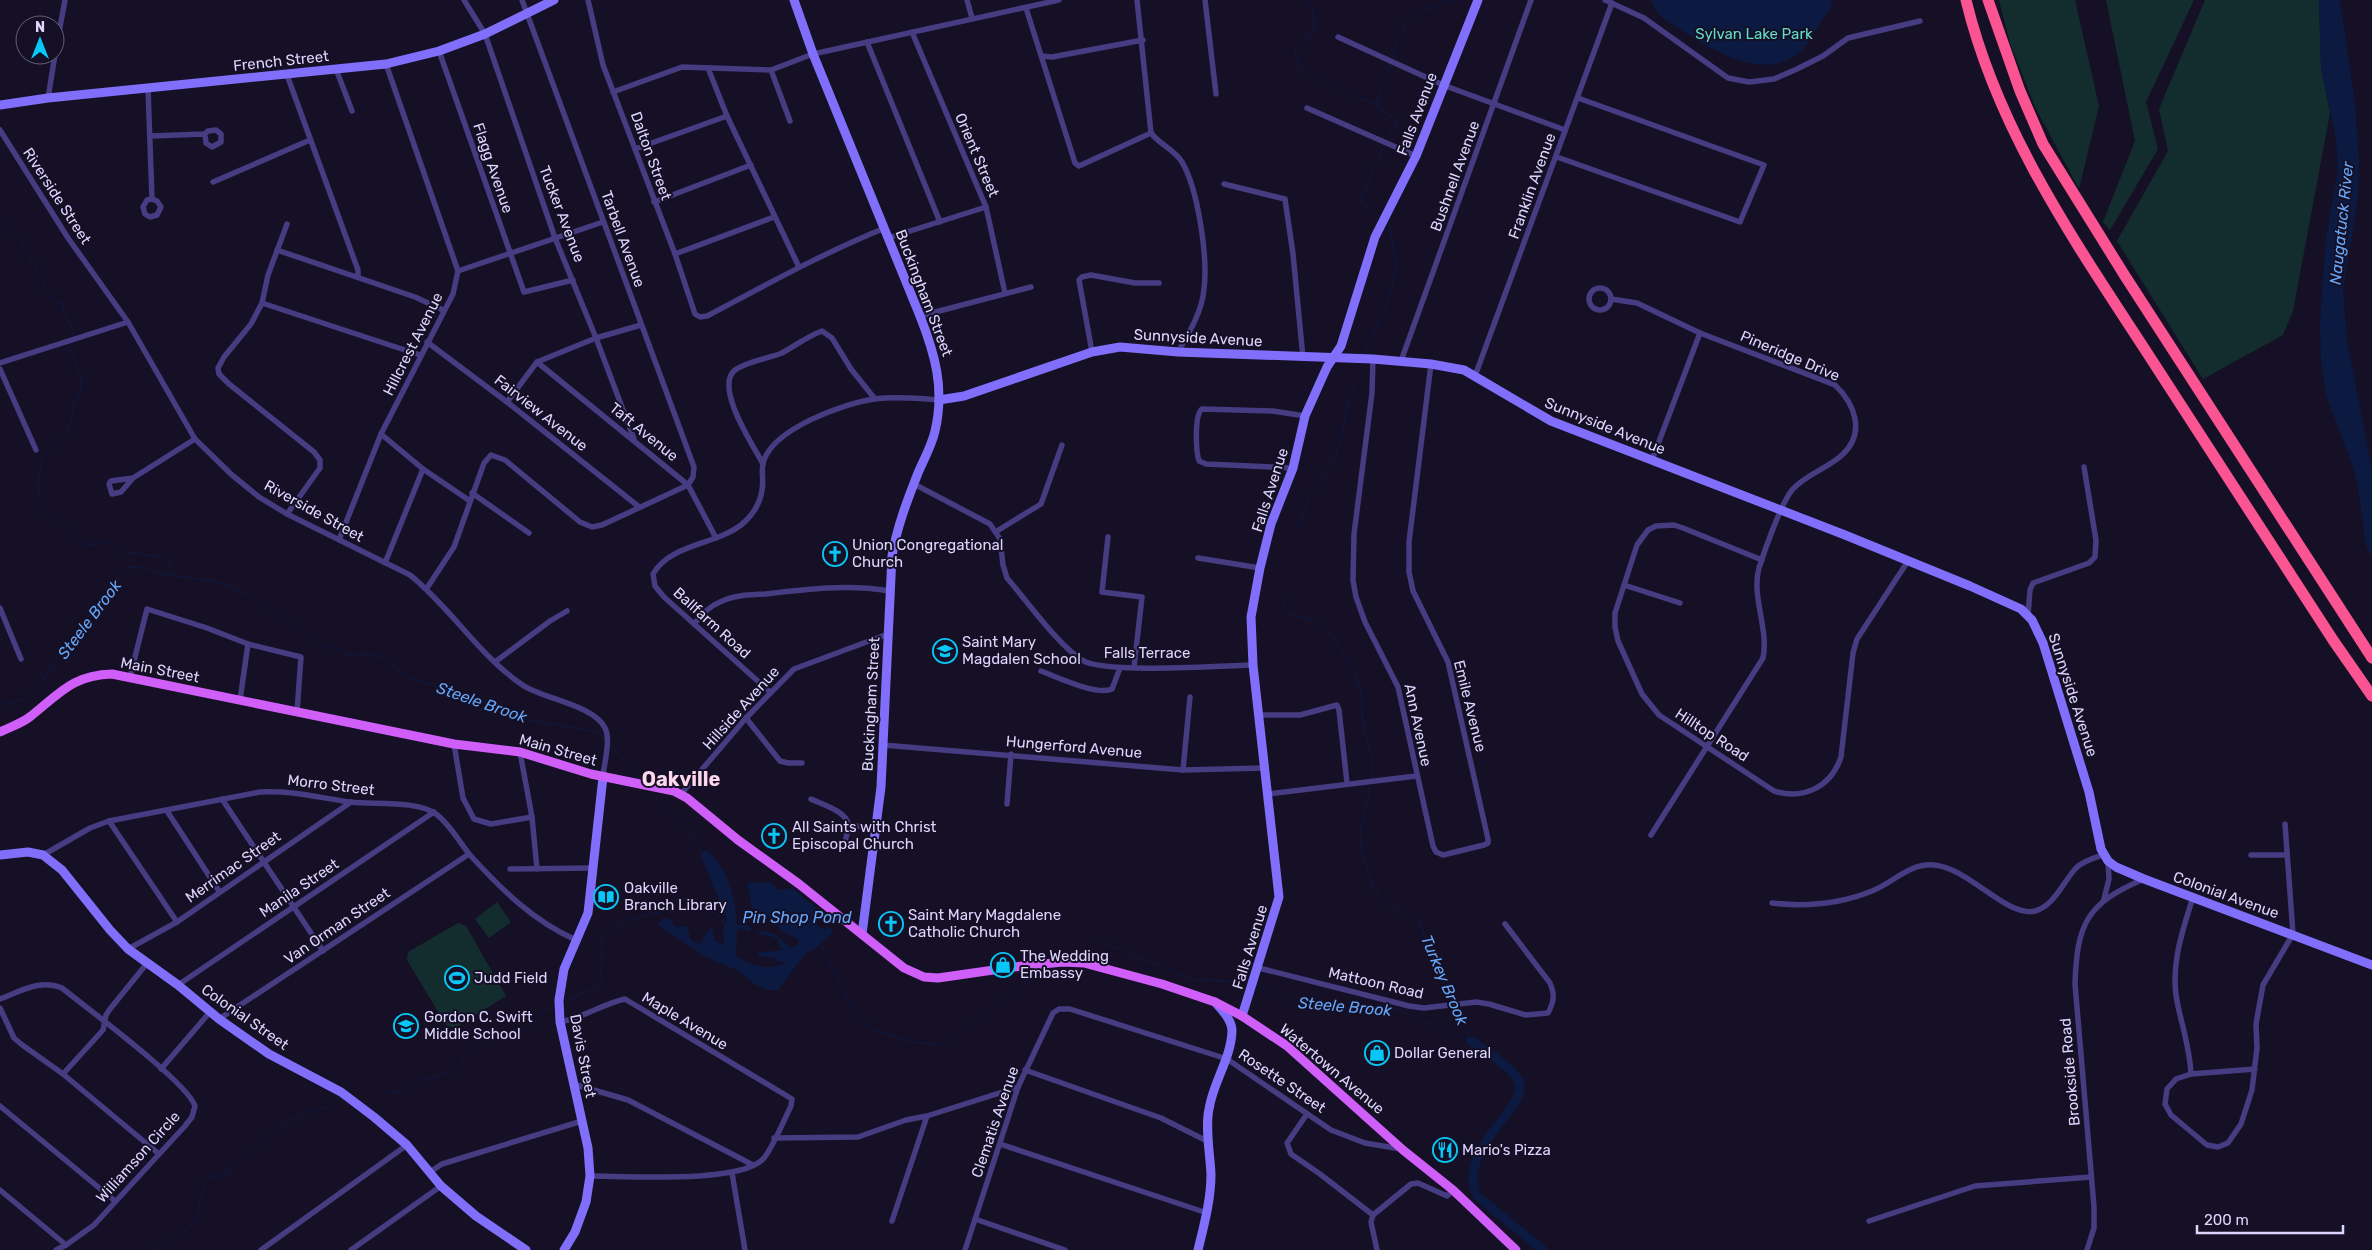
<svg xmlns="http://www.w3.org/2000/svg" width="2372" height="1250" viewBox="0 0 2372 1250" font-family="Rubik,sans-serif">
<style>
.green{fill:#132d2f}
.water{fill:#0c1a42}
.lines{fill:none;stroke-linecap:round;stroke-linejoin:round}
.stream{stroke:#0c1a42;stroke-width:1}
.river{stroke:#0c1a42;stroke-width:9}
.street{stroke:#463c82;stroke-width:5.5}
.secondary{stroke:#816ffb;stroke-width:9}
.primary{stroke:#d05ffa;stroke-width:9}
.highway{stroke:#fa5492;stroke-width:11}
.labels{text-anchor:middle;stroke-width:4;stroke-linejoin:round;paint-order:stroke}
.park-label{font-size:15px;fill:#62dcca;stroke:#151025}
.street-label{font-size:15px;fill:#ded5fe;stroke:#151025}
.poi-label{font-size:15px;fill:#ded5fe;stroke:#151025;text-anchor:start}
.water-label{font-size:16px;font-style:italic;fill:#66a7fa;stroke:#151025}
.district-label{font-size:20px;font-weight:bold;fill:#fed7ec;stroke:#151025}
</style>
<rect width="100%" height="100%" fill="#151025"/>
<!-- green -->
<g class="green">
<path d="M1999,0h76l24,106 -20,83 -44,-82 -25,-64z"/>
<path d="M2106,0h88l-48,102 12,47 -48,81 -7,-8 32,-81z"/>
<path d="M2205,0h114l2,68 9,45 -37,198 -10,24 -80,44 -86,-138 51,-90 -9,-42z"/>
<path d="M497,902l14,20 -22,16 -14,-19z"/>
<path d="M458,923l8,3 40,70 -51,32 -9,-3 -39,-65 1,-8z"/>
</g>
<!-- water -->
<g class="water">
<path d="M1651,0h181c-1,12 -8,16 -14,26 -5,8 -10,19 -17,25 -34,30 -81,4 -112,-16 -17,-11 -31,-16 -38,-35z"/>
<path d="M2319,0h21l15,104 4,55 -1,38 -15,95 4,48 25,130v87l-6,-12 -8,-58 -5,-20 -27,-72 -5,-34 -1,-39 6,-85 12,-66 -2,-32 -15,-71z"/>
<path d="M706,851c21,13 30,49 31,74h9l6,3 -3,3 -9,-3 -3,3 -1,26c14,8 38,16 51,4l-12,1v-4l-16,-2 -2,-3 26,-3 -6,-7 2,-1 -2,-4 -22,-5 2,-1c20,-2 21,6 34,16l8,-5 -1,-4 -17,-8 -5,-9 -9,-6 -15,-8 -3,-18 -3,-3 3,-4 20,-1 10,8 13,-2 26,21 -1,17 6,3 7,-1 4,4 -22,19h-5l-29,39h-9l-13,-5 -18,-14 -33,-15 -47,-31 5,-6c8,-2 8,3 13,8l11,-1 4,14 6,3h3l10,-15h2l3,13 4,1 3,3 2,-2 -1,-14 4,-9 -27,-67z"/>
</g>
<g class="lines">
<!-- stream -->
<g class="stream">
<path d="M1307,0l5,6 3,22 -9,12 -11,9 4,19c26,12 50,27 77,36"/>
<path d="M1392,59l6,-19 12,-25 43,-15"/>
<path d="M1377,104l14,-41"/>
<path d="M1377,105l1,4 17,9 1,5 -8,15"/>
<path d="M1378,214l-18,-13 23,-53"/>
<path d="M0,219c20,10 40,62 54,82l7,1 3,2 -2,7 9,14 2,11"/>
<path d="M69,345l12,31v12l-7,17 -6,29 -25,22 -5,23 1,18 5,16 14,6 20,21 7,4 7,1 11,-5 22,12 38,5 7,4 1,13"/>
<path d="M1363,354c11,-15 31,-66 32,-84 1,-14 -3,-28 -5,-43l-3,-4"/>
<path d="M1297,527l11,-27 27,-43 8,-26 5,-32 8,-16"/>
<path d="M1280,596l9,18 23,6 21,16 19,32 9,23 2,32 9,36 -1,20"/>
<path d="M0,705l20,-5 14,-7 27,-40 61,-82 6,-4h10l24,7 53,7 37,15 67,47 29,11 26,1 12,5 23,18 66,20 38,19 84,15 8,8"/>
<path d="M610,745l30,35"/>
<path d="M1371,783l-11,50 1,14 8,29 11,23 33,17 7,6 8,27 25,54"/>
<path d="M649,790l17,19 21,17 16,27"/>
<path d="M1099,941l94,39 54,2"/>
<path d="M821,945l30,60 8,12 15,13 38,12 22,2 19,-5 91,-70"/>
<path d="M1053,958l3,-3"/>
<path d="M1256,985l40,20 48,4 38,-2 20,4 68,30"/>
<path d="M567,1000l31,-14 3,-8 1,-41 26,-17 39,-10 5,-9 16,-2 1,4 4,4 4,-4 10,2 5,7 11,7 1,7"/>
<path d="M1455,1007l16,34"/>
<path d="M388,1093l13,-1 24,-12 33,-10c3,-5 4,-10 7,-14 16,-22 42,-16 63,-28 8,-6 13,-18 23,-20"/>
<path d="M152,1250c16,-7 39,-18 45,-35 5,-14 3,-29 14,-39h14l5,-8 28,-20 12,-14 16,-12 24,-11 19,-5 10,-9"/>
</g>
<!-- river -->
<path class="river" d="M1471,1041c12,8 45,28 49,43 6,24 -64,66 -43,112l66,54"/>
<!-- street -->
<g class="street">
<path d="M464,0l21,34 70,204 41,100 38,101"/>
<path d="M588,0l15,65 72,189 20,60 5,3 7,-1c59,-31 116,-63 178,-88"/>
<path d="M967,0l5,18"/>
<path d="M1137,0l14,133"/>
<path d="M1205,0l11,94"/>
<path d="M1605,0l39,18 84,60 21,4 25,-3 23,-10 26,-13 25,-18 72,-17"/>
<path d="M1026,8l49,155 4,3 72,-33"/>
<path d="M912,32l74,175 19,86"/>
<path d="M1338,37l105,48 122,45"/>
<path d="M867,42l73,180"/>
<path d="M439,51l85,241 49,-12"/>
<path d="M55,54l10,-54"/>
<path d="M1042,56l10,1 91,-17"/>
<path d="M386,64l72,207"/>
<path d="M708,68l19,48 72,151"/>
<path d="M336,69l16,42"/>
<path d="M771,70l19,51"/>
<path d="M287,75l71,195v7"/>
<path d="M148,88l4,111 5,2 4,6 -4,8 -7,2 -5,-3 -2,-7 4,-7 5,-1"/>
<path d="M613,92l69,-25 89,3 42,-16 246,-54"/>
<path d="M48,98l7,-43"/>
<path d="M1307,108l109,48"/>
<path d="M0,130l68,108 60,84 67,117 37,36 27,22 28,17 123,61c40,32 68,79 111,109 20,15 72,20 84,44 6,12 -1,35 -2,49"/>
<path d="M1151,133c9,12 23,16 31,29 16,27 26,95 22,127 -2,23 -15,44 -26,63"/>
<path d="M151,136l54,-2 1,9 6,4 9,-5v-8l-5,-4 -8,1 -3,3"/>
<path d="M635,149l92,-33"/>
<path d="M1557,157l183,65 24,-57 -186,-67"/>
<path d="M213,182l97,-42"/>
<path d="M1224,184l61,15 8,55 10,104"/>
<path d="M654,202l97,-37"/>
<path d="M888,238l98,-31"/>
<path d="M277,250l138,47 28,13"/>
<path d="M675,254l99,-37"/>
<circle cx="1600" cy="299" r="11"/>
<path d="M1611,299l26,4 63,30 135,52c20,19 31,48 7,70 -15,14 -36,19 -50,35 -11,14 -27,59 -33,78 -8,29 10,60 4,90l-112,177"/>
<path d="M262,303l158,52"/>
<path d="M920,316l111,-29"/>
<path d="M427,342l80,60 131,104"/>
<path d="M1092,352l-13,-72 3,-3 9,-2 44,8h24"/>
<path d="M1373,359l-1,34 -18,141 -1,46 3,17 9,25 33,65 35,159 3,6 7,3 41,-10 4,-2v-4l-40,-177 -35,-71 -4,-19v-30l22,-178"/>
<path d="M1401,361l130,-361"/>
<path d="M537,362l151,123 28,53"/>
<path d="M0,363l128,-41"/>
<path d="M0,369l36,81"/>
<path d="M1475,376l137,-373"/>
<path d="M507,402l30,-40 59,-24 45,-13"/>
<path d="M381,434l42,35 47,32"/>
<path d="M1652,460l48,-127"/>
<path d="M763,464c-10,-19 -49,-77 -28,-94 12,-9 32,-11 47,-17 13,-7 26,-17 40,-22l10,7 19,31 24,30"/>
<path d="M1293,468l-87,-4 -7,-3c-3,-9 -5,-46 3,-52l71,2 32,5"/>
<path d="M133,478l-22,3 -2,3 3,10 9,-2 12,-14 62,-39"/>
<path d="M914,484l76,40 10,15 3,26 4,13c20,23 51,67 75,82 20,14 139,6 171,5"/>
<path d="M472,493l57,40"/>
<path d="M287,514l33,-46v-8l-6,-8 -85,-68 -10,-10 -1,-6 6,-11 27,-33 11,-21 6,-28 19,-51"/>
<path d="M997,531l44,-27 21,-59"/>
<path d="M1108,537l-6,55 40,5 -8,70"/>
<path d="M339,540l42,-106 72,-140 5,-23 145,-49"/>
<path d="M1198,558l62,10"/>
<path d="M1762,560l-79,-32 -9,-3 -18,1 -8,4 -11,15 -22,68v14l3,14 24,53 17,21 115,76c30,9 57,-4 67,-34l12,-104 4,-14 51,-78"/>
<path d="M385,563l38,-94"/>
<path d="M1624,585l56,18"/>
<path d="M427,588l27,-41 30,-84 7,-8 14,5 75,62 12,5 10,-2 86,-40 5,-8 1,-10 -172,-467"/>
<path d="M0,608l21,51"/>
<path d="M2028,615l2,-25 3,-7 56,-20 6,-6 1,-17 -12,-73"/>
<path d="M694,624c8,-9 14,-17 26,-22 13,-7 30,-7 45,-8 42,-5 82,-10 125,-3"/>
<path d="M495,662l55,-41 17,-10"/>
<path d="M1041,671c16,6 56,25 71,18l8,-21"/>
<path d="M130,677l17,-68 60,19 41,16 53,13 -4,55"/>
<path d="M770,692l-106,-95 -9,-11 -2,-12c17,-30 62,-29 88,-49 11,-9 19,-21 21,-35 2,-9 -1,-18 1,-27 9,-34 79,-59 111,-64 21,-3 44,-1 65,1"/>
<path d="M240,700l8,-56"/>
<path d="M1259,715h41l37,-10 2,5 8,73"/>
<path d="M746,718l34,43 8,2h14"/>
<path d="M454,744l9,54 11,21 17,5 41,-7"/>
<path d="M883,745l300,25 81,-2"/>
<path d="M520,752l12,65 5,52"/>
<path d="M1183,770l7,-73"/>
<path d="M681,794l65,-76 48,-49 94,-35"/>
<path d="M1268,794l148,-18"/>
<path d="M222,799l101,152"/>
<path d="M811,799c10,5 35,12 37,25 1,6 -2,14 -4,20"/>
<path d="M1007,804l4,-50"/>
<path d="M167,811l52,80"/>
<path d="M109,821l68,101"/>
<path d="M848,825l29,3"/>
<path d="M43,855l47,-27 19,-7 151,-29c31,-2 60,6 90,10 24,3 67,-2 86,12 14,10 23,28 34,41 31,34 63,66 106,85"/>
<path d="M2251,855h35"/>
<path d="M510,869l83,-1"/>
<path d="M2104,899l5,-20 -1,-18"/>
<path d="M1772,903c34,4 68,1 100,-12 21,-8 37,-28 62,-26 35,3 73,53 101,46 20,-6 28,-29 41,-43 7,-7 18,-10 27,-13"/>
<path d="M128,949l49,-27 174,-120"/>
<path d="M1259,968l150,38 15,2 52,-6 13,2 37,11 22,-2c6,-11 7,-18 2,-30l-45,-59"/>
<path d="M178,985l256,-173"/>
<path d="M0,999c21,-8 40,-20 62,-11 26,21 125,94 133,118l-3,11 -7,9 -91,99 -28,20 -66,-55"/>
<path d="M0,1008l14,30 7,6 42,30 96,80"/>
<path d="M219,1019l250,-165"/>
<path d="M560,1022c23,-4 42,-18 65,-23l167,100 -1,7c-7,14 -18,41 -27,52 -21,26 -139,18 -174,18"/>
<path d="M161,1069l49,-57"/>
<path d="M2255,1069l-64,5 -15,5 -9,10 -2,15 6,11 36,30 11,2 10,-4 13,-19 11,-34 5,-42 -1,-24 7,-39 30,-51 -8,-110"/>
<path d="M1025,1070l136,48 48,24"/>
<path d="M63,1074l40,-44 3,-15 4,-6 38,-47"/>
<path d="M2191,1074c-1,-24 -8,-45 -13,-68 -9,-37 4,-74 15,-109"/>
<path d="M573,1084l55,16 125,65"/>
<path d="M0,1106l115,95"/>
<path d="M1307,1114l-20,29 4,11 29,20 53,41 -2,7 6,28"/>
<path d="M774,1138l84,-1 48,-17 21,-4 91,-29"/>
<path d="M1000,1144l207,69"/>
<path d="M430,1172l12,-8 140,-43"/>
<path d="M732,1173l13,77"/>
<path d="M1373,1215l38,-31 7,-1 29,13 6,-6"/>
<path d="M975,1219l90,31"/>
<path d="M892,1221l35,-105"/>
<path d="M1869,1221l106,-35 116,-9"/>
<path d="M56,1250l10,-5"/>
<path d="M261,1250l146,-105"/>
<path d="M351,1250l90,-64"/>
<path d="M965,1250l53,-163 35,-74 6,-4h11l157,50 104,71 34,13 36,6"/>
<path d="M2087,1250l7,-22v-21l-19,-223c2,-61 12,-81 69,-105"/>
</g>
<!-- secondary -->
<g class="secondary">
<path d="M794,0l19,54 107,262c15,38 25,73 15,115 -3,14 -11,28 -17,42 -11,28 -21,54 -26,83l-11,231 -19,147"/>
<path d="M0,105l48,-7 338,-34 53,-13 46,-17 69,-34"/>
<path d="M939,400l25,-4 128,-44 28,-5 58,5 195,7 58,5 33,6 87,51 294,114 125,51 51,23 11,11 11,23 46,149 12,57 7,12 8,6 28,12 228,86"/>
<path d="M0,855l28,-3 15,3 19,15 48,60 18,19 50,36 41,34 50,35 72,38 33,25 33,28 34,41 35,30 50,34"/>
<path d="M1242,1016l37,-119 -26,-232 -2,-48 9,-49 11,-44 22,-56 12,-52 22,-49 14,-21 34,-109 41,-81 62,-156"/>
<path d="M564,1250l11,-18 11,-30 4,-26 -2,-28 -28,-126 -1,-22 5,-31 24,-56 15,-136"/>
<path d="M1198,1250c6,-25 13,-50 13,-76 -1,-20 -6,-47 -2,-65 4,-27 22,-50 23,-78 0,-11 -10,-21 -17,-29"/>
</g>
<!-- primary -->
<path class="primary" d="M0,732c10,-5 23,-9 31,-16 29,-23 42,-41 81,-42l342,70 66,8 71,22 83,17 13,7 51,42 61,44 105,84 20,9 14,1 84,-12 41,-4 21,1 78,21 53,18 27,14 45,30 116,104 50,40 63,60"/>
<!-- highway -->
<g class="highway">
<path d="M1966,0c31,129 107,239 178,348 63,98 126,195 189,292l39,56"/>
<path d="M1988,0l32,91 23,53 82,132 247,382"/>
</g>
</g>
<!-- icons -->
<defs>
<symbol id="church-ring" viewBox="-11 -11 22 22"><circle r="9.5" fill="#151025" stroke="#08c7f7" stroke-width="1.5"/><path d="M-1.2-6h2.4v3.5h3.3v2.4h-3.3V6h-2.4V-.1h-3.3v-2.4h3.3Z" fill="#08c7f7"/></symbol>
<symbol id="school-ring" viewBox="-11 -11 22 22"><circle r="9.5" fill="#151025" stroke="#08c7f7" stroke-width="1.5"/><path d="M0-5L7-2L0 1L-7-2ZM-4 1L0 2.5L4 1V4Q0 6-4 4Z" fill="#08c7f7"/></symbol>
<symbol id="library-ring" viewBox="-11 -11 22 22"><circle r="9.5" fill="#151025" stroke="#08c7f7" stroke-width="1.5"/><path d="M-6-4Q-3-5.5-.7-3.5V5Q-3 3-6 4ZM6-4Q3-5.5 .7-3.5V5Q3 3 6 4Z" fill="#08c7f7"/></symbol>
<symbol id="shop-ring" viewBox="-11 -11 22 22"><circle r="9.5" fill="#151025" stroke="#08c7f7" stroke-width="1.5"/><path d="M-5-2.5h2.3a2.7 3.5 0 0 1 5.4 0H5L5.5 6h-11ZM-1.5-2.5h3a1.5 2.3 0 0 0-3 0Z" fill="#08c7f7"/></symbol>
<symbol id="stadium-ring" viewBox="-11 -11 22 22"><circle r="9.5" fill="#151025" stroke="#08c7f7" stroke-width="1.5"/><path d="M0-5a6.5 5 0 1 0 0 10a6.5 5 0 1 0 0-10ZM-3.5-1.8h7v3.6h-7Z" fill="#08c7f7"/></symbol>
<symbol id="restaurant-ring" viewBox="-11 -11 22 22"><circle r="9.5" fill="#151025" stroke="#08c7f7" stroke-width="1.5"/><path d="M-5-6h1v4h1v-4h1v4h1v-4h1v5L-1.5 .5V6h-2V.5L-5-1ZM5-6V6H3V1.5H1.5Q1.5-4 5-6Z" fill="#08c7f7"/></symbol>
</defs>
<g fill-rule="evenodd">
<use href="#church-ring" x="821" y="540" width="28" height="28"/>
<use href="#school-ring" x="931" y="637" width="28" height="28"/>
<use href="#church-ring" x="760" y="822" width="28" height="28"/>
<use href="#library-ring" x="592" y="883" width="28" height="28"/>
<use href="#church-ring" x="877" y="910" width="28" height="28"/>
<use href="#shop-ring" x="989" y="951" width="28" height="28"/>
<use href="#stadium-ring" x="443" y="964" width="28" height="28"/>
<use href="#school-ring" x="392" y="1012" width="28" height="28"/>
<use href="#shop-ring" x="1363" y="1039" width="28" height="28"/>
<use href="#restaurant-ring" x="1431" y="1136" width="28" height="28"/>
</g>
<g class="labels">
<!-- park labels -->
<g class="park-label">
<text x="1754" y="39">Sylvan Lake Park</text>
</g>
<!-- street labels -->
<g class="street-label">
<text transform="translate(281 61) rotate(-6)" y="5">French Street</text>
<text transform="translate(1417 114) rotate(-69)" y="5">Falls Avenue</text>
<text transform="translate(977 155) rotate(67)" y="5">Orient Street</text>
<text transform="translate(651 156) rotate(70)" y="5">Dalton Street</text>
<text transform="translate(493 168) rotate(71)" y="5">Flagg Avenue</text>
<text transform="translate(1455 176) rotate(-70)" y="5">Bushnell Avenue</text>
<text transform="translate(1532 186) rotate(-70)" y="5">Franklin Avenue</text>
<text transform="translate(57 196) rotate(57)" y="5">Riverside Street</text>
<text transform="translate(562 214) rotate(69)" y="5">Tucker Avenue</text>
<text transform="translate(623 239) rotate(70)" y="5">Tarbell Avenue</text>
<text transform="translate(924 293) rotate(69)" y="5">Buckingham Street</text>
<text transform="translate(1198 338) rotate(3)" y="5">Sunnyside Avenue</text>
<text transform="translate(413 344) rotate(-63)" y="5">Hillcrest Avenue</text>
<text transform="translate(1790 356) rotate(23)" y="5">Pineridge Drive</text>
<text transform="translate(541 413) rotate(38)" y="5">Fairview Avenue</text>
<text transform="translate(1605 426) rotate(22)" y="5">Sunnyside Avenue</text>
<text transform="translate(644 432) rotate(39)" y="5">Taft Avenue</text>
<text transform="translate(1270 490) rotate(-72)" y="5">Falls Avenue</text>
<text transform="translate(314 511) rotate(29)" y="5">Riverside Street</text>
<text transform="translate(712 623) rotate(42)" y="5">Ballfarm Road</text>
<text x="1147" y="658">Falls Terrace</text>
<text transform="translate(160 670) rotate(11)" y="5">Main Street</text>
<text transform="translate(2073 695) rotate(72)" y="5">Sunnyside Avenue</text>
<text transform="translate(871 704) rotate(-87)" y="5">Buckingham Street</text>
<text transform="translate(1470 706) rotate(76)" y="5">Emile Avenue</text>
<text transform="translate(741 708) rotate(-48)" y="5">Hillside Avenue</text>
<text transform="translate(1418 725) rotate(78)" y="5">Ann Avenue</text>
<text transform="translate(1712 735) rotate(33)" y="5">Hilltop Road</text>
<text transform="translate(1074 747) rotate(5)" y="5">Hungerford Avenue</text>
<text transform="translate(558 750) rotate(16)" y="5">Main Street</text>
<text transform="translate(331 785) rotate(7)" y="5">Morro Street</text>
<text transform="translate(233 867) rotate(-35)" y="5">Merrimac Street</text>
<text transform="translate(299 888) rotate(-34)" y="5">Manila Street</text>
<text transform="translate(2226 895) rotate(20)" y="5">Colonial Avenue</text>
<text transform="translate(337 926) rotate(-34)" y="5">Van Orman Street</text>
<text transform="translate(1250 947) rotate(-73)" y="5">Falls Avenue</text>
<text transform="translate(1376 983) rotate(13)" y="5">Mattoon Road</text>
<text transform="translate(245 1017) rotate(35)" y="5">Colonial Street</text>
<text transform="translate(685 1021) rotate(31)" y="5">Maple Avenue</text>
<text transform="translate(583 1056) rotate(79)" y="5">Davis Street</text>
<text transform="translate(1332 1069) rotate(40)" y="5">Watertown Avenue</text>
<text transform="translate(2070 1072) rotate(-95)" y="5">Brookside Road</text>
<text transform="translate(1282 1081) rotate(34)" y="5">Rosette Street</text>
<text transform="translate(995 1122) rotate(-71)" y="5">Clematis Avenue</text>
<text transform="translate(138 1157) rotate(-48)" y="5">Williamson Circle</text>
</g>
<!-- poi labels -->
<g class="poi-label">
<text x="852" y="550">Union Congregational<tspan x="852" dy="17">Church</tspan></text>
<text x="962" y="647">Saint Mary<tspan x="962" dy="17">Magdalen School</tspan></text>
<text x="792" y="832">All Saints with Christ<tspan x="792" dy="17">Episcopal Church</tspan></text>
<text x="624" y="893">Oakville<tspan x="624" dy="17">Branch Library</tspan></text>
<text x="908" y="920">Saint Mary Magdalene<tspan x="908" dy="17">Catholic Church</tspan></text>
<text x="1020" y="961">The Wedding<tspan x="1020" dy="17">Embassy</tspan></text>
<text x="474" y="983">Judd Field</text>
<text x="424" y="1022">Gordon C. Swift<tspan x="424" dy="17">Middle School</tspan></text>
<text x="1394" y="1058">Dollar General</text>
<text x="1462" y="1155">Mario's Pizza</text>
</g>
<!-- water labels -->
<g class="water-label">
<text transform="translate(2341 223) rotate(-84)" y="6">Naugatuck River</text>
<text transform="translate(89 619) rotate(-53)" y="6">Steele Brook</text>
<text transform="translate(482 702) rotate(19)" y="6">Steele Brook</text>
<text x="797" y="923">Pin Shop Pond</text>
<text transform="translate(1445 980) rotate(67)" y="6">Turkey Brook</text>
<text transform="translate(1345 1006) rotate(5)" y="6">Steele Brook</text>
</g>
<!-- district labels -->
<g class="district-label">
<text x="681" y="786">Oakville</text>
</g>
</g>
<!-- north arrow -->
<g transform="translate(40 40)"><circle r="24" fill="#151025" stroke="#655f7c"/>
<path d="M0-4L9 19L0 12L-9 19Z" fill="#08c7f7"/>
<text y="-8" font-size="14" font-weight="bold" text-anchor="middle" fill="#ded5fe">N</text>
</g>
<!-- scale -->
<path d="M2197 1225v8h146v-8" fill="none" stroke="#ded5fe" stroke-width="2.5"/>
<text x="2204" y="1225" font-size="15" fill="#ded5fe" stroke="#151025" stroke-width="4" paint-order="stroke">200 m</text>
</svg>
